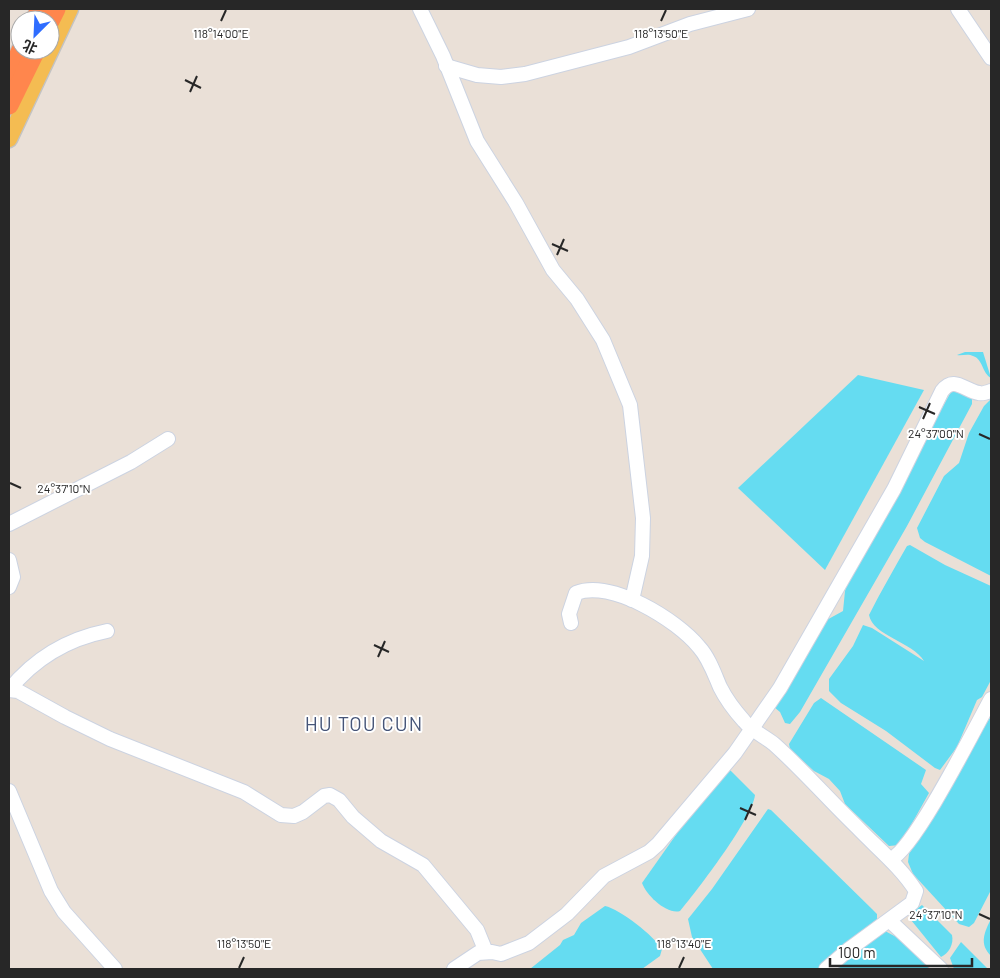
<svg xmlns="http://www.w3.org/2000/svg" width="1000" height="978" viewBox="0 0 1000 978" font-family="Barlow,'Noto Sans SC',sans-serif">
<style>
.water{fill:#65dcf1}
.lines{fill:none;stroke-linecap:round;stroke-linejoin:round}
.minor-casing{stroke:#ccd3e1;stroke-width:16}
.major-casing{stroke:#c3c3c3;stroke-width:19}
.highway-casing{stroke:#c3c3c3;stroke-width:21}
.minor{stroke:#fff;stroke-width:14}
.major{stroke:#f4bc52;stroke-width:16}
.highway{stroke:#ff864d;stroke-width:19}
.ticks{fill:none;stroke:#272727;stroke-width:2}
.labels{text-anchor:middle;stroke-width:4;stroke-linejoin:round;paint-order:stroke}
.quarter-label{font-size:20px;letter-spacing:1px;fill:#465578;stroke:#fff}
.ticks-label{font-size:12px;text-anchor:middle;fill:#272727;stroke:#fff;stroke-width:4;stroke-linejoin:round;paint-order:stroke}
</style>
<rect width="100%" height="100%" fill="#eae0d7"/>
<!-- water -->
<g class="water">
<path d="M965,352h18l8,26c-9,-5 -8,-19 -18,-22 -5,-3 -11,0 -16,-1z"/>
<path d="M858,375l66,15 -99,180 -87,-82z"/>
<path d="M952,390l20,8v6l-65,122 -107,186 -10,12 -5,-1 -5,-11 -6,-5 49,-85 20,-11 2,-20 5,-17z"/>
<path d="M991,399v177l-66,-34 -5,-4 -3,-10 27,-52 15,-13 10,-30 15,-27z"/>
<path d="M910,545l35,20 46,21v94l-9,17 -5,3 -20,47 -17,23 -5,-2 -49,-37 -45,-28 -12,-12v-12l24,-33 10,-21 9,3 52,33c-11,-19 -51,-25 -55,-46 12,-24 25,-46 38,-69z"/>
<path d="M821,698l105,72 -5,14 8,9 -29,52 -11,1 -44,-42 -5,-13 -11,-12 -15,-8 -24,-22 -1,-5 25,-41z"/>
<path d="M991,716v174l-17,33 -5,4 -10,-3 -46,-50 -5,-12 1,-8z"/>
<path d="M727,770h3l25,25c-3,24 -57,94 -75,116 -13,4 -34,-16 -38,-28l43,-61z"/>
<path d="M768,809l3,1 101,99 5,5v5l-59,50h-105l-21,-32 -4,-18 24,-30z"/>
<path d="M922,905l30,30c2,9 -3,18 -11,22l-30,-37 4,-10z"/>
<path d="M605,906c15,3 49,30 57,43l-2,7 -18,13h-112l30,-24 3,-5 11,-5 7,-12z"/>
<path d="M991,919v37c-12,-12 -7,-23 0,-37z"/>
<path d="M885,931l15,8 32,30h-99z"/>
<path d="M961,942l27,27h-34l-4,-11z"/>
</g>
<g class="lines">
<defs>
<g id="minor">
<path d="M420,9l23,47 34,85 39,62 37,67 24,29 26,41 27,65 13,113 -1,38 -10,44"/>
<path d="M958,9l33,49"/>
<path d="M446,66l31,9 24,2 24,-3 104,-27 61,-23 58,-15"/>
<path d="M9,524l122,-62 37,-23"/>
<path d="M9,560l4,17 -4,10"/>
<path d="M571,623l-2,-9 7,-21c35,-14 101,27 123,54 10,11 15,26 21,40 6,12 15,24 24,34 8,10 20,15 30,23 29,26 55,56 83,83 20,21 43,39 59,64l-4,12 -64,47 -22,19"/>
<path d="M9,690l9,1 47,26 45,22 134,53 37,23 13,1 9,-4 21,-16 6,-1 9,5 14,17 28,24 42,24 54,65 9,22"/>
<path d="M9,690c26,-32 58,-51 98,-59"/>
<path d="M9,791l42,100 13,21 51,57"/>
<path d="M891,859c24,-11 84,-131 100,-160"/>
<path d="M890,921l51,48"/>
<path d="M454,969l24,-16 14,-1 9,2 28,-11 38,-29 37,-38 45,-24 9,-8 77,-91 45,-65 114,-199 48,-98c12,-16 23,0 37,2 3,1 9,-1 12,-2"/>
</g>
<path id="major" d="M9,139l61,-130"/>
<g id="highway">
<path d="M35,20l5,-11"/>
<path d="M50,21l6,-12"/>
<path d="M9,75l12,-25"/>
<path d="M9,105l27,-55"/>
</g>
</defs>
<!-- minor casing -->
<use href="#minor" class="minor-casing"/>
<!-- major casing -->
<use href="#major" class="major-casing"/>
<!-- highway casing -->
<use href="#highway" class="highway-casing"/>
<!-- minor -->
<use href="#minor" class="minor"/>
<!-- major -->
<use href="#major" class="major"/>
<!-- highway -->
<use href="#highway" class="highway"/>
</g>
<!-- ticks -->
<path class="ticks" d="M221,21l5,-11M661,21l5,-11M185,80l16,8M190,92l7,-16M552,244l16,7M557,255l7,-16M919,407l16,7M923,419l7,-16M979,434l11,5M10,483l11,5M374,645l15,7M378,657l7,-16M740,808l16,7M745,820l7,-16M979,914l11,5M239,968l5,-11M679,968l5,-11"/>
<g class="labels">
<!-- quarter labels -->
<g class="quarter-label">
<text x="364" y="731">HU TOU CUN</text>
</g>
</g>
<g class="ticks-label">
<text x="221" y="38">118°14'00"E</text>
<text x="661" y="38">118°13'50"E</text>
<text x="936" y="438">24°37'00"N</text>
<text x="64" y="493">24°37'10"N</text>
<text x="936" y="919">24°37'10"N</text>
<text x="244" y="948">118°13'50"E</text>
<text x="684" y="948">118°13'40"E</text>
</g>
<!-- border -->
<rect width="1000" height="978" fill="none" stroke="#272727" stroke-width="20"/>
<!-- north arrow -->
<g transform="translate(35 35) rotate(204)"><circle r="24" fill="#ffffff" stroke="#a9a9a9"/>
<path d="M0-4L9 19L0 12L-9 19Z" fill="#2f6dff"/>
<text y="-8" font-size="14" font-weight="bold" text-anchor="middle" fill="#272727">北</text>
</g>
<!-- scale -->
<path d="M830 958v8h142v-8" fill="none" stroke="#272727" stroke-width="2.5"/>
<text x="838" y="958" font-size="15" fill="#272727" stroke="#ffffff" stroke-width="4" paint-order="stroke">100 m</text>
</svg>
